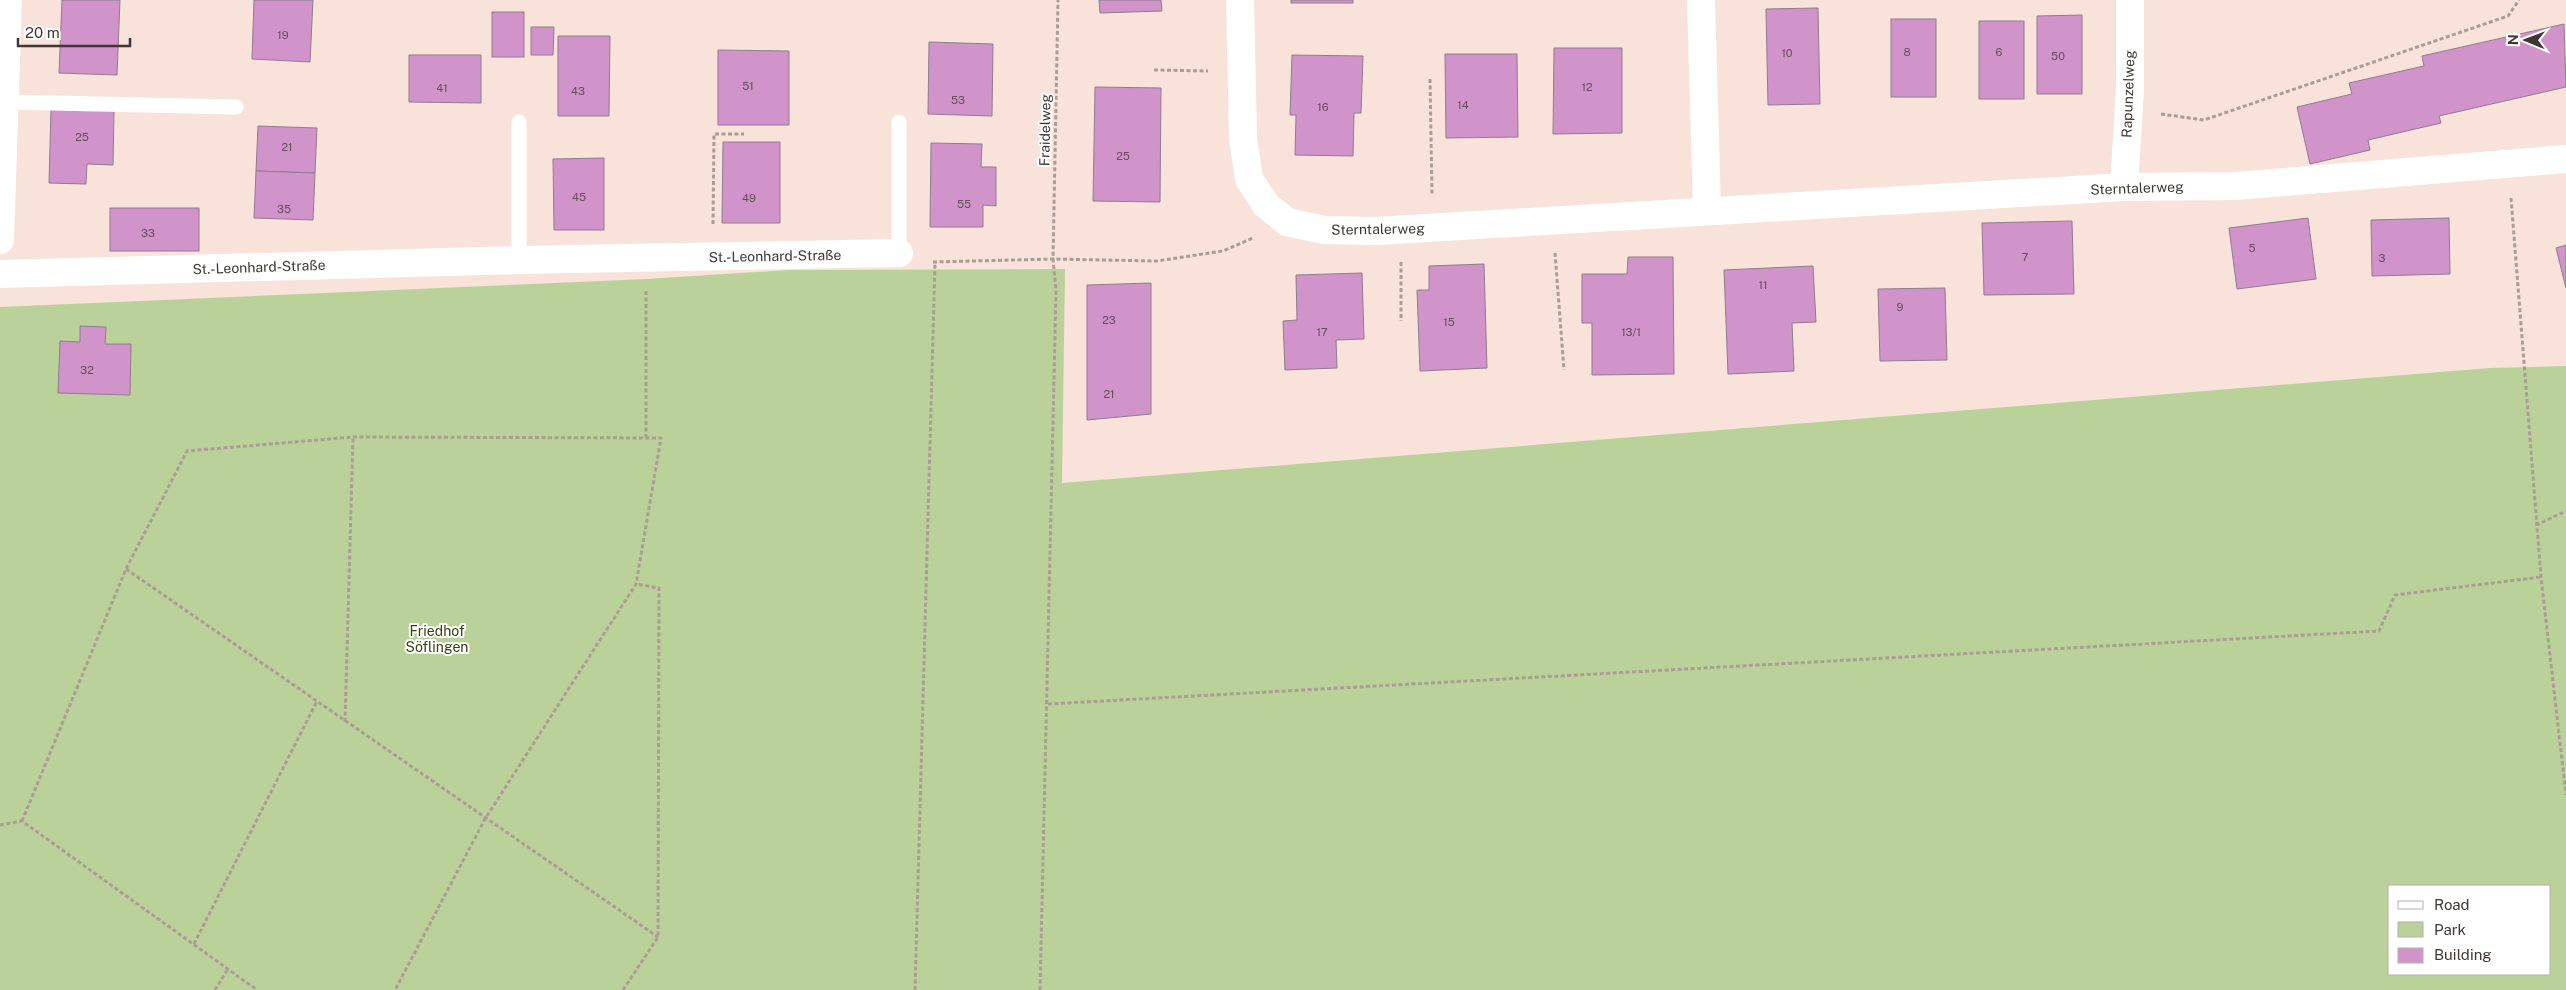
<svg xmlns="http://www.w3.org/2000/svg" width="2566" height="990" viewBox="0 0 2566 990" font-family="'Public Sans',sans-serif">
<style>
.green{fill:#bbd19a;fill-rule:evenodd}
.building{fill:#d093ca;stroke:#8e7e8c}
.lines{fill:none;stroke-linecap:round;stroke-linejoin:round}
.path{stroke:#ad9c96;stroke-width:3;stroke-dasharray:4 2.5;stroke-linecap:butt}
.lane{stroke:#fff;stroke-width:15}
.street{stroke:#fff;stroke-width:28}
.labels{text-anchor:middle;stroke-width:4;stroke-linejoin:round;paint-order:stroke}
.number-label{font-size:11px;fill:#644e5a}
.street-label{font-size:14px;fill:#403734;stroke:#fff}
.park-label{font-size:14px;fill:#32430d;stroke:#fff}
</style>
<rect width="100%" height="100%" fill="#f9e2da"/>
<!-- green -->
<path class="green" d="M1065,269l-3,214 1428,-115 76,-2v624h-2566v-683l646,-28 143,-9zM2390,886h160v88h-160z"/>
<!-- building -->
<g class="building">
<path d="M62,0h58l-3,75 -58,-2z"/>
<path d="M254,0h59l-3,62 -58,-3z"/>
<path d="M1099,0h62l1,11 -62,2z"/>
<rect x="1291" y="0" width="62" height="3"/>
<path d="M1818,8l2,96 -52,1 -2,-96z"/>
<rect x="492" y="12" width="32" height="45"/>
<path d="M2082,15v79h-45v-78z"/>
<rect x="1891" y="19" width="45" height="78"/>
<rect x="1979" y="21" width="45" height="78"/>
<path d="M2564,24l2,63 -127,29 2,7 -73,17 2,10 -60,14 -13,-57 55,-13 -3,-11 75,-17 -2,-10z"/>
<path d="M531,27h23l-1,28h-22z"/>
<path d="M558,36h52l-1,80h-51z"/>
<path d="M929,42l64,2 -1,72 -64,-2z"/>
<path d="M1554,48h68v85l-69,1z"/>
<path d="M718,50l71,1v74h-71z"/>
<path d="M1445,54h72l1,83 -72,1z"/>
<path d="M409,55h72v48l-72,-1z"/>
<path d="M1292,55l71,1 -2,57h-7l-1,43 -58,-1 1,-40h-6z"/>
<path d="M1095,87l66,1 -1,114 -67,-1z"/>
<path d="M51,109l63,2 -1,54 -26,-1 -1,20 -37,-1z"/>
<path d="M258,126l59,2 -2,45 -59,-2z"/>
<path d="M723,142h57v81h-58z"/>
<path d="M931,143l51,1 -1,23h15v39l-13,-1v22h-53z"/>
<path d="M604,158v72h-50l-1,-71z"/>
<path d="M256,171l59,2 -2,47 -59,-2z"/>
<rect x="110" y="208" width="89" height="43"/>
<path d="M2308,218l8,61 -79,10 -8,-61z"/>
<path d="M2449,218l1,56 -78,2 -1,-56z"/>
<path d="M2072,221l2,73 -90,1 -2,-72z"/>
<path d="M2566,245v43l-10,-40z"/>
<path d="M1628,257h45l1,117 -82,1v-52h-10v-49h45z"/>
<path d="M1484,264l3,104 -67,3 -3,-81h12v-24z"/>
<path d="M1813,266l3,56 -24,1 2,48 -66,3 -4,-104z"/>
<path d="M1362,273l2,66 -28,1 1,28 -52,2 -2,-49 14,-1 -1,-45z"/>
<path d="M1151,283v131l-64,6v-135z"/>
<path d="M1945,288l2,72 -67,1 -2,-72z"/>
<path d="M80,326l26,1 -1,17h26l-1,51 -72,-2 2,-52 20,1z"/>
</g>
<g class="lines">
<!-- path -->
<g class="path">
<path d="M1154,70l54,1"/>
<path d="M1430,79l2,115"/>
<path d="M2161,114l43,6 304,-104 11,-16"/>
<path d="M2511,198l30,379 25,218"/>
<path d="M713,224l1,-90h30"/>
<path d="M1555,253l9,117"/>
<path d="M933,262l120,-3 104,2 66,-10 30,-13"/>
<path d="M1401,262v59"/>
<path d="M646,291v147"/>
<path d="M2536,525l30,-14"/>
<path d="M126,569l532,368"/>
<path d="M1048,704l1331,-73 16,-36 146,-18"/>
<path d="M345,722l8,-285"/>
<path d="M22,821l104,-252 61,-118 166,-14 308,1 -25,146 -151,235 -90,171"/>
<path d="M0,825l22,-4 235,169"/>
<path d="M194,944l123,-243"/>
<path d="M215,990l13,-21"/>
<path d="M623,990l35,-53 1,-349 -23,-4"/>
<path d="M915,990l20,-728"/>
<path d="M1040,990l16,-699 -3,-32 5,-259"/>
</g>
<!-- lane -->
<g class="lane">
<path d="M4,102l232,5"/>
<path d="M899,122v131"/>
<path d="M519,260v-138"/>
</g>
<!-- street -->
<g class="street">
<path d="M1240,0l3,138 6,41 17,26 21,17 37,8 51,1 749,-44 112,-1 330,-27"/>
<path d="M1701,0l6,210"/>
<path d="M2124,187l6,-99v-88"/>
<path d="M0,240l8,-240"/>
<path d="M0,274l519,-14 380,-7"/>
</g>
</g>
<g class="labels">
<!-- number labels -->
<g class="number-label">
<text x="283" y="39">19</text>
<text x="1907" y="56">8</text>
<text x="1999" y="56">6</text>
<text x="1787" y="57">10</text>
<text x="2058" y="60">50</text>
<text x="748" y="90">51</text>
<text x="1587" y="91">12</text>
<text x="442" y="92">41</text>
<text x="578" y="95">43</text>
<text x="958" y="104">53</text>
<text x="1463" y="109">14</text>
<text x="1323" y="111">16</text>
<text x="82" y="141">25</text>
<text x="287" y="151">21</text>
<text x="1123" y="160">25</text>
<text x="579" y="201">45</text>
<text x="749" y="202">49</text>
<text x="964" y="208">55</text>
<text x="284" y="213">35</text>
<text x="148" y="237">33</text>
<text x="2252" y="252">5</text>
<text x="2025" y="261">7</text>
<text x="2382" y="262">3</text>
<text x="1763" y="289">11</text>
<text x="1900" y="311">9</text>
<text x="1109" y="324">23</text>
<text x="1449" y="326">15</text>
<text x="1322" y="336">17</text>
<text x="1631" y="336">13/1</text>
<text x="87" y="374">32</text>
<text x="1109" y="398">21</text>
</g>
<!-- street labels -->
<g class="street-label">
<text transform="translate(2128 94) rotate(-88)" y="5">Rapunzelweg</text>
<text transform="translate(1045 130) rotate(-89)" y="5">Fraidelweg</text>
<text transform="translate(2137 188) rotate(-2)" y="5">Sterntalerweg</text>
<text transform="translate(1378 229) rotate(-1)" y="5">Sterntalerweg</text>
<text transform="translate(775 256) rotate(-1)" y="5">St.-Leonhard-Straße</text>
<text transform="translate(259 267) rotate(-2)" y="5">St.-Leonhard-Straße</text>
</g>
<!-- park labels -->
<g class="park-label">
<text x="437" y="636">Friedhof<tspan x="437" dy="16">Söflingen</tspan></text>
</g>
</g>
<!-- legend -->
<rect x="2388" y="885" width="162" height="90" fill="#ffffff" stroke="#b3afae"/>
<rect x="2398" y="901" width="25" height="8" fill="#ffffff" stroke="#b3afae"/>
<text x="2434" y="910" font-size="15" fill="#403734">Road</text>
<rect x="2398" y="922" width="25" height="15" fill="#bbd19a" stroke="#b3afae"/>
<text x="2434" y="935" font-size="15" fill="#403734">Park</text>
<rect x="2398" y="948" width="25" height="15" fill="#d093ca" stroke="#b3afae"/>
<text x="2434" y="960" font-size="15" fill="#403734">Building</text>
<!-- north arrow -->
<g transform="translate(2526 40) rotate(271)" stroke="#ffffff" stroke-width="4" paint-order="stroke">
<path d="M0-4L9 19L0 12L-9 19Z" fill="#403734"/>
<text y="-8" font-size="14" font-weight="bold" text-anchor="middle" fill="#403734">N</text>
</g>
<!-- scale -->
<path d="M18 38v8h112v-8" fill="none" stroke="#403734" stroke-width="2.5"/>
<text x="25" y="38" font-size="15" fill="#403734" stroke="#ffffff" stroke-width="4" paint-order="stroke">20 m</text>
</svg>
